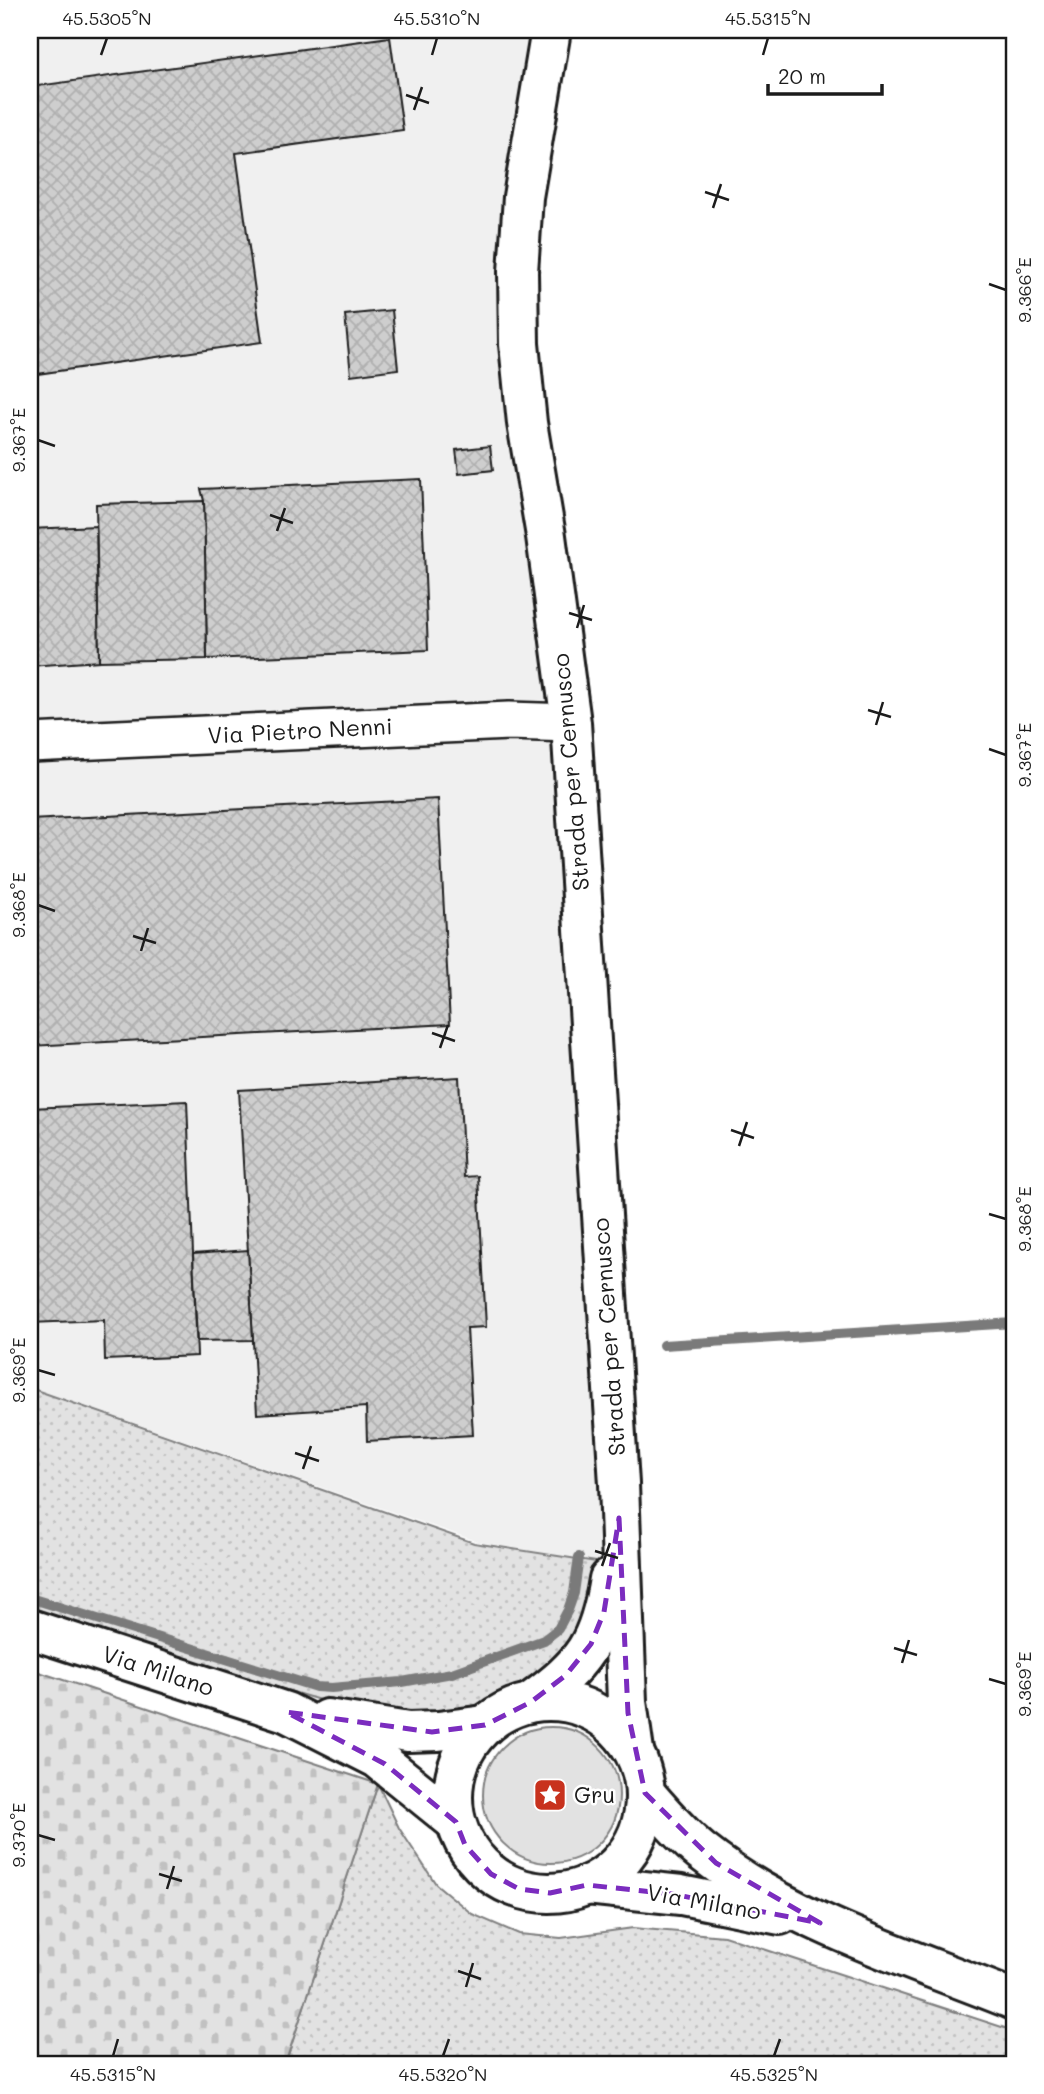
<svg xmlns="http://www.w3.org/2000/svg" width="1044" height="2094" viewBox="0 0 1044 2094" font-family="Mali,sans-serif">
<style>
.built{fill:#f0f0f0}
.grass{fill:url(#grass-dots);stroke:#7f7f7f;stroke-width:2}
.cemetery{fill:url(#cemetery-stones);stroke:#7f7f7f;stroke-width:2}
.garden{fill:#e2e2e2;stroke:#7f7f7f;stroke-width:2}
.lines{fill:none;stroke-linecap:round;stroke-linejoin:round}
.stream{stroke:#7a7a7a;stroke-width:10}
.building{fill:url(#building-cross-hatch);stroke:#1c1c1c;stroke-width:2}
.street-casing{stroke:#1c1c1c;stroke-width:42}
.secondary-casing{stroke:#1c1c1c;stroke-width:44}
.street{stroke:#fff;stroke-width:37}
.secondary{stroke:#fff;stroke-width:38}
.marked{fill:none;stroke:#7b2cbf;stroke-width:5;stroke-dasharray:14 9;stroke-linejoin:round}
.ticks{fill:none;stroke:#1c1c1c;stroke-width:2.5}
.labels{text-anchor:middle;stroke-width:5;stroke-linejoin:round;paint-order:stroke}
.street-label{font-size:23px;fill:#1c1c1c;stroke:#fff}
.poi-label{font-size:23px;fill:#1c1c1c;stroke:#fff;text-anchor:start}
.neatline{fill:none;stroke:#1c1c1c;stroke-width:2.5}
.ticks-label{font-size:18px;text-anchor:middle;fill:#1c1c1c}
</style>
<defs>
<pattern id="grass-dots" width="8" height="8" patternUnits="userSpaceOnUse" patternTransform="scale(1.75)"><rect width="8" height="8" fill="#e2e2e2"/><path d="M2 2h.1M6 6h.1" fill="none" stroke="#c1c1c1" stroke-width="1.8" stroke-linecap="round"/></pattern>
<pattern id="cemetery-stones" width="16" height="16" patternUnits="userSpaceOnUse" patternTransform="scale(1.75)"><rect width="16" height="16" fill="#e2e2e2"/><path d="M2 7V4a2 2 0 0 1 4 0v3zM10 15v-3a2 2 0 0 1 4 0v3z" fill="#c1c1c1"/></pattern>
<pattern id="building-cross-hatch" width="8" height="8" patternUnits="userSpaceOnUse" patternTransform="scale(1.75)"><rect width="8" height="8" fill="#cecece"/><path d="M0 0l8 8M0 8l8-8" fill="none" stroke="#b0b0b0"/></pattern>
</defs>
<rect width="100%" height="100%" fill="#fff"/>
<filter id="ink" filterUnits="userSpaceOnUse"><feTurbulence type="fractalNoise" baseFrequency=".0143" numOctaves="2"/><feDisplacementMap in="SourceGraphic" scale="14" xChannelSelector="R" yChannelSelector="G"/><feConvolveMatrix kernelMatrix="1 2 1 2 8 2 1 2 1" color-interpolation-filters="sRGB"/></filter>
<g filter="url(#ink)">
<!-- built -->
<path class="built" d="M30,30h520l-34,241 57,458 41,836 -135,-23 -449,-155z"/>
<!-- grass -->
<g class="grass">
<path d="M30,1388l444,155 129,20 -33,94c-45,24 -98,59 -151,61 -16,1 -33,-2 -49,-3l-340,-101z"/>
<path d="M378,1784l21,44 37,56 36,30 47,20 42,4 72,-10 91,8 290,95v33h-729z"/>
</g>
<!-- cemetery -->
<path class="cemetery" d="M30,1669l348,115 -93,280h-255z"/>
<!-- garden -->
<circle class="garden" cx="551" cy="1795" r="68"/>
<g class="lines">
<!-- stream -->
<g class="stream">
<path d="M663,1345l351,-22"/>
<path d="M30,1598l286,89 15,1 71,-6 50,-9 92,-33 14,-11 10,-19 6,-17 5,-36"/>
</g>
</g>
<!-- building -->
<g class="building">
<path d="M390,37l13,93 -167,23 26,189 -232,33v-288z"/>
<path d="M392,310l6,59 -47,6 -6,-60z"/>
<path d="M490,446l3,24 -34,4 -3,-24z"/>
<path d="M421,479l7,171 -221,9 -3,-158 -3,-12z"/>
<path d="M204,501l3,158 -108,2 -3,-157z"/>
<path d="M96,526l3,135 -69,5v-137z"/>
<path d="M438,799l12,225 -420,22v-226z"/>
<path d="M459,1077l5,100 14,-1 8,151 -19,1 6,107 -106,6 -1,-34 -109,7 -18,-324z"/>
<path d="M187,1101l10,255 -92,4 -1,-40 -74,3v-215z"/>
<path d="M248,1250l5,90 -56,1 -4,-87z"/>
</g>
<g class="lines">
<defs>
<path id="street" d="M30,743l479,-22 62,2"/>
<g id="secondary">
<path d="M551,30l-28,167 -5,75 1,72 8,79 19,113 25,187 48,761 8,218 7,49"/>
<path d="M30,1629l256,83 91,46 79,64"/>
<circle cx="549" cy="1797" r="96"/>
<path d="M531,1702c52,-38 68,-58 78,-123"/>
<path d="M327,1719l81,13 30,-1 47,-6"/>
<path d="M645,1793c18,20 35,41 56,58 89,71 209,107 313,149"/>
<path d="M587,1885l94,10 99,20"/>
</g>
</defs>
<!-- street casing -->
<use href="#street" class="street-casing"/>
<!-- secondary casing -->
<use href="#secondary" class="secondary-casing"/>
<!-- street -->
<use href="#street" class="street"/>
<!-- secondary -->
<use href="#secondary" class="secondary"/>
</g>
</g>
<!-- marked area -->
<path class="marked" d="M619,1518l9,195 17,80 71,70 104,60 -148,-29 -85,-9 -37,8 -31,-4 -28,-15 -26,-29 -9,-23 -71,-58 -99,-52 146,20 53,-7 46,-23 35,-27 25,-31 13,-32z"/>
<!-- ticks -->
<path class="ticks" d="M101,55l6,-17M432,55l5,-17M763,55l5,-17M406,95l23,8M414,110l8,-23M705,192l24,8M713,208l8,-24M989,284l17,6M38,440l17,6M270,515l23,8M277,531l8,-23M569,613l23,7M577,628l7,-23M868,710l23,7M876,725l7,-23M989,749l17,6M38,905l17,6M133,936l23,7M141,951l7,-23M432,1033l23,8M440,1048l8,-23M731,1130l23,8M739,1146l8,-24M989,1214l17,5M38,1370l17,5M295,1453l24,8M303,1469l8,-23M595,1551l23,7M602,1566l8,-23M894,1648l23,7M902,1663l7,-23M989,1679l17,5M38,1835l17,5M159,1874l23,7M167,1889l7,-23M458,1971l23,8M466,1987l7,-24M113,2056l5,-17M443,2056l6,-17M774,2056l6,-17"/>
<!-- icons -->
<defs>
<symbol id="sight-square" viewBox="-11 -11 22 22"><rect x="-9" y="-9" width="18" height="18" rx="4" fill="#c8321e" stroke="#fff"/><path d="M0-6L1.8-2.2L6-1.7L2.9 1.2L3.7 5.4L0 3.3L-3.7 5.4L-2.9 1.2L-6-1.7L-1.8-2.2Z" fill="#fff"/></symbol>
</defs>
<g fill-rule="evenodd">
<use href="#sight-square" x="531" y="1776" width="38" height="38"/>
</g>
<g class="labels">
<!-- street labels -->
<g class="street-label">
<text transform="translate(300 731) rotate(-3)" y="8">Via Pietro Nenni</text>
<text transform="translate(571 772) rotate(-95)" y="8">Strada per Cernusco</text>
<text transform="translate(609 1337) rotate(-94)" y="8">Strada per Cernusco</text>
<text transform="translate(158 1671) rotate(18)" y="8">Via Milano</text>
<text transform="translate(704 1902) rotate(10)" y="8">Via Milano</text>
</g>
<!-- poi labels -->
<g class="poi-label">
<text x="574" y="1803">Gru</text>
</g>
</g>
<!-- margin -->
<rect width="1044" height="2094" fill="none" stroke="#fff" stroke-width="77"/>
<!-- scale -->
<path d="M768 84v10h114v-10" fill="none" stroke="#1c1c1c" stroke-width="3.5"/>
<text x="778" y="84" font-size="21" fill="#1c1c1c" stroke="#ffffff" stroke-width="5" paint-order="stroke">20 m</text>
<rect x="38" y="38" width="968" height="2018" class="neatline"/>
<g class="ticks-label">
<text x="107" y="25">45.5305°N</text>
<text x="437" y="25">45.5310°N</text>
<text x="768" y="25">45.5315°N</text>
<text transform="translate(1025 290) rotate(-90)" y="6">9.366°E</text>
<text transform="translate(19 440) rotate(-90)" y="6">9.367°E</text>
<text transform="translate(1025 755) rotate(-90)" y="6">9.367°E</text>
<text transform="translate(19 905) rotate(-90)" y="6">9.368°E</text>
<text transform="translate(1025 1219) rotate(-90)" y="6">9.368°E</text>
<text transform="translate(19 1370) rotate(-90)" y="6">9.369°E</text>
<text transform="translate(1025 1684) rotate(-90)" y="6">9.369°E</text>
<text transform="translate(19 1835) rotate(-90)" y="6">9.370°E</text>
<text x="113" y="2081">45.5315°N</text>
<text x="443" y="2081">45.5320°N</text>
<text x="774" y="2081">45.5325°N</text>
</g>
</svg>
